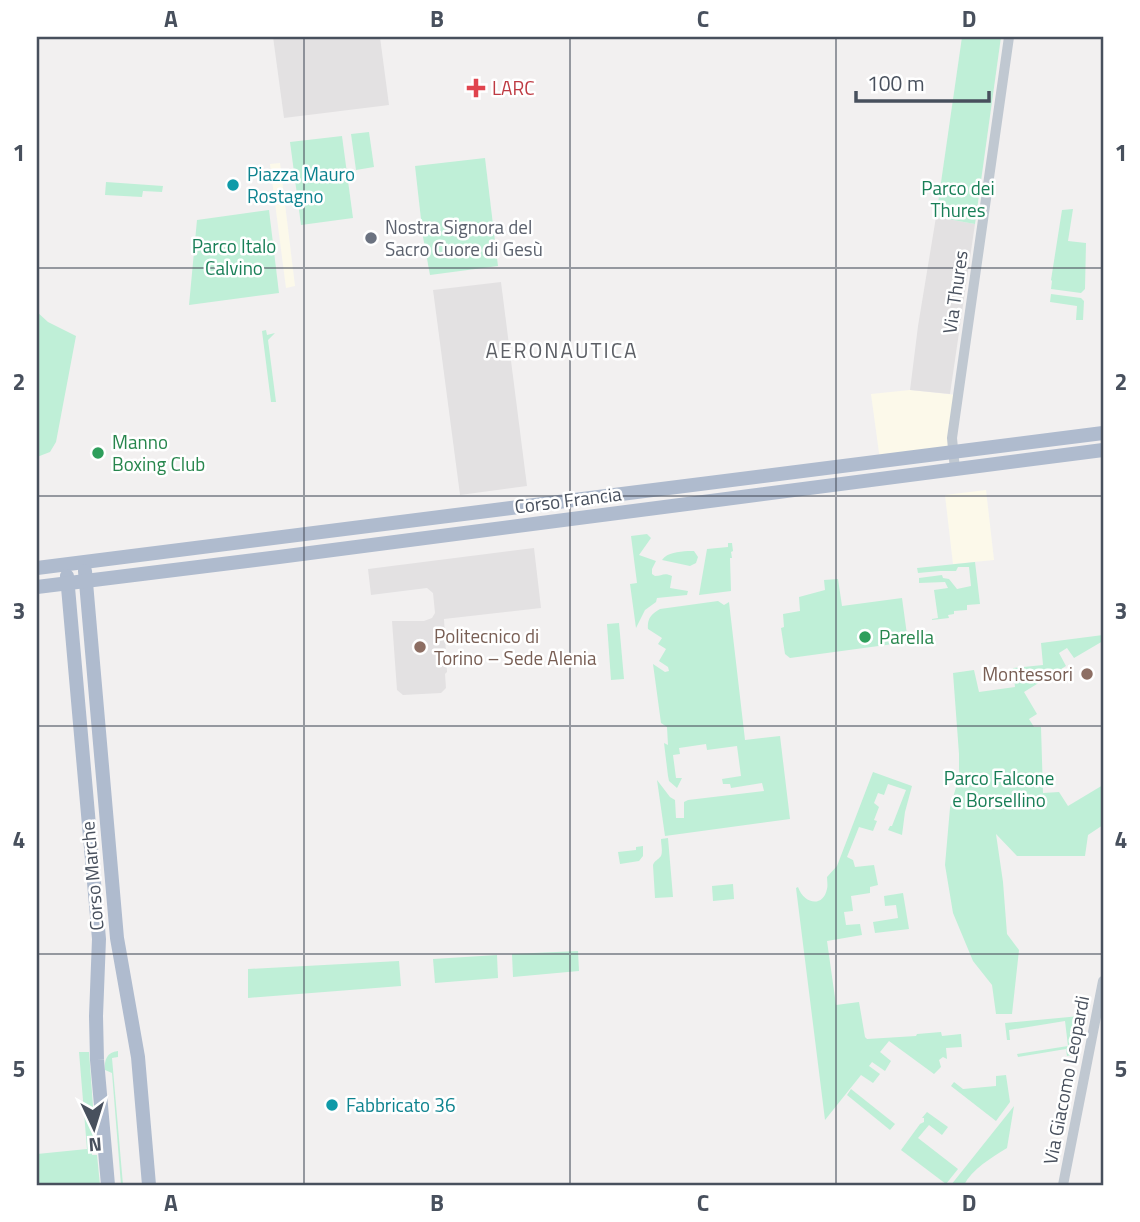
<svg xmlns="http://www.w3.org/2000/svg" width="1140" height="1222" viewBox="0 0 1140 1222" font-family="'Titillium Web',sans-serif">
<style>
.commercial{fill:#fcf9ea}
.education{fill:#e3e1e2}
.green{fill:#bfefd7}
.lines{fill:none;stroke-linecap:round;stroke-linejoin:round}
.minor{stroke:#c0c8d1;stroke-width:10}
.major{stroke:#afbbce;stroke-width:14}
.grid{fill:none;stroke:#48505d;stroke-width:2;stroke-opacity:0.55}
.health-dot{fill:#e0444e;stroke:#fff;stroke-width:2.5}
.culture-dot{fill:#0f9aa8;stroke:#fff;stroke-width:2.5}
.worship-dot{fill:#6b7280;stroke:#fff;stroke-width:2.5}
.leisure-dot{fill:#2e9e5b;stroke:#fff;stroke-width:2.5}
.education-dot{fill:#8d6e63;stroke:#fff;stroke-width:2.5}
.labels{text-anchor:middle;stroke-width:5;stroke-linejoin:round;paint-order:stroke}
.health-label{font-size:19px;fill:#be3a42;stroke:#fff;text-anchor:start}
.culture-label{font-size:19px;fill:#0d838f;stroke:#fff;text-anchor:start}
.park-label{font-size:19px;fill:#187f57;stroke:#fff}
.worship-label{font-size:19px;fill:#5b616d;stroke:#fff;text-anchor:start}
.street-label{font-size:19px;fill:#48505d;stroke:#fff}
.leisure-label{font-size:19px;fill:#27864d;stroke:#fff;text-anchor:start}
.education-label{font-size:19px;fill:#785e54;stroke:#fff;text-anchor:start}
.neighbourhood-label{font-size:21px;letter-spacing:2px;fill:#5c5f65;stroke:#fff}
.neatline{fill:none;stroke:#48505d;stroke-width:2.5}
.grid-label{font-size:23px;text-anchor:middle;font-weight:bold;fill:#48505d}
</style>
<rect width="100%" height="100%" fill="#f2f0f0"/>
<!-- commercial -->
<g class="commercial">
<path d="M280,163l15,123 -9,2 -16,-124z"/>
<path d="M910,390l47,5 -6,56 -71,9 -9,-66z"/>
<path d="M986,490l8,70 -41,4 -8,-69z"/>
</g>
<!-- education -->
<g class="education">
<path d="M273,37h107l9,68 -105,13z"/>
<path d="M936,217l39,7 -25,170 -40,-4 8,-64z"/>
<path d="M501,282l26,204 -67,9 -27,-205z"/>
<path d="M534,548l7,60 -97,11 3,53 -2,2 1,14 -5,5 -38,2 -6,-5 -5,-69h32l8,-3 3,-5 -2,-20 -6,-5 -56,7 -3,-26z"/>
</g>
<!-- green -->
<g class="green">
<path d="M962,37h39l-26,187 -39,-7z"/>
<path d="M369,132l5,35 -18,3 -5,-36z"/>
<path d="M342,136l11,82 -52,7 -11,-83z"/>
<path d="M485,158l13,108 -68,9 -7,-38 -8,-71z"/>
<path d="M106,182l57,4 -1,6 -19,-1 -1,6 -37,-2z"/>
<path d="M1073,209l-5,32 18,2 -1,46 -4,4 -30,-4 1,-8 -1,-1 11,-70z"/>
<path d="M269,210l10,83 -90,12 8,-85z"/>
<path d="M1051,294l30,4 3,3 -1,19h-7l1,-14 -27,-4z"/>
<path d="M37,312l11,10 28,14 -20,106 -6,10 -13,5z"/>
<path d="M266,330l1,5 8,-2 -7,7 8,62h-5l-9,-71z"/>
<path d="M647,534l4,4 -12,17 17,6 -4,8v5l3,2c7,0 9,-4 17,0l-2,12 18,3 -1,4 -30,3 -1,4 -11,8 -9,18 -6,-44 7,-1 -6,-47z"/>
<path d="M728,543h4l1,8 -2,1 1,6h-2l1,33 -32,4 8,-46 21,-2z"/>
<path d="M688,551h6l4,6 -2,6 -6,3 -28,-6c6,-8 16,-8 26,-9z"/>
<path d="M975,562l5,42 -13,1v5l-13,1v3l-6,1 1,3 -17,2v-1l6,-1 -4,-28 14,-2 -3,-6 -26,1v-5l23,-3 1,3 6,1 8,10 14,-3 -2,-19h-11l-2,4h-16l-22,2 -1,-5z"/>
<path d="M838,579l4,27 60,-8 6,44 -118,16 -5,-4 -4,-26 3,-1 -1,-13 17,-3 -1,-14 26,-7 -1,-10z"/>
<path d="M718,601l6,4 5,-3 16,138 35,-4 10,83 -125,17 -8,-56 13,17 5,3 1,18h8v-16l4,-2 76,-9 -2,-8 -31,5 -1,-4h-7l-1,-5 19,-3 -4,-30 -30,4 -1,-6 -27,4 1,6 -7,1 3,23h6l-5,10 -8,-7 -1,-5 -4,-33 4,2 -1,-18 -6,-4 -8,-59 12,8 4,-1 -1,-4 -9,-6 7,-12 -8,-5 4,-6 -14,-9c-1,-10 3,-15 12,-20z"/>
<path d="M619,623l5,56 -13,1 -4,-56z"/>
<path d="M1103,635v6l-29,17 -7,-10 -8,5 7,13 -42,26 13,22 -8,5 5,8h7l2,66 16,-1 9,14 35,-21v40l-15,10 -3,21h-68l-21,-22 7,48 4,52 12,16 -7,64h-16l-4,-29 -19,-24 -20,-48 -8,-48 5,-57 9,-31v-23l-6,-81 21,-3 5,22 36,-5 -2,-19 30,-3 -2,-22z"/>
<path d="M873,772l39,14 -7,26 -3,23 -14,-5 2,-4h2l14,-36 -18,-6 -4,11 -6,-2 -4,10 5,4 -5,13 3,1 -4,10 -14,-4 -12,30 6,3 2,7 19,-2 4,20 -8,2v6l-19,3 2,15 -9,1 2,13 14,-1 2,11 -35,6 9,64 23,-3 6,35 2,2 49,-3 1,-2 24,-2 1,4 19,-2 1,13 -16,1 1,11 -4,-2 -4,3 2,7 -7,7 -45,-33 -9,11 11,9 -6,10 -13,-9 -3,4 11,8 -7,9 -12,-8 -36,45 -29,-232 2,-1c6,17 25,21 29,2 1,-4 0,-8 0,-12l10,-11z"/>
<path d="M668,838l5,59 -18,1 -2,-33c2,-5 5,-5 8,-9 2,-4 0,-12 0,-17z"/>
<path d="M643,846v10l-4,5 -19,3 -2,-12 18,-2v-3z"/>
<path d="M733,884l1,15 -21,2 -1,-15z"/>
<path d="M903,893l6,36 -34,4 -2,-11 25,-4 -2,-13 -11,1 -1,-10z"/>
<path d="M578,951l1,20 -66,6 -1,-23z"/>
<path d="M497,955l1,23 -63,5 -2,-24z"/>
<path d="M399,961l2,25 -153,12v-29z"/>
<path d="M1080,1016l-8,39 -5,1 -1,-7 -48,8 -1,-3 51,-8 -3,-25 -56,9 1,10h-3l-2,-17z"/>
<path d="M118,1051v6l-6,1 11,127h-2l-9,-112 -7,-3c-1,-10 2,-18 13,-19z"/>
<path d="M79,1052h10l7,94 -4,1v8h5l3,30h-63v-31l50,-5z"/>
<path d="M1006,1075l4,27 -14,19 -45,-35 3,-4 9,7 33,-3v-10z"/>
<path d="M851,1089l44,35 -5,6 -43,-35z"/>
<path d="M1014,1106l-7,42c-16,10 -35,21 -43,37h-13z"/>
<path d="M927,1112l21,15 -6,8 -13,-10 -11,13 40,31 -12,15 -45,-34 19,-26 4,-2v-4h-2z"/>
</g>
<g class="lines">
<!-- minor -->
<g class="minor">
<path d="M955,470l-3,-32 57,-401"/>
<path d="M1063,1185l40,-204"/>
</g>
<!-- major -->
<g class="major">
<path d="M37,568l1066,-135"/>
<path d="M85,571l32,367 21,119 11,128"/>
<path d="M67,576l32,363 -3,77 1,44 11,125"/>
<path d="M37,587l242,-30 824,-107"/>
</g>
</g>
<!-- grid -->
<path class="grid" d="M304,37v1148M570,37v1148M836,37v1148M37,268h1066M37,496h1066M37,726h1066M37,954h1066"/>
<!-- markers -->
<path class="health-dot" d="M472.5 77.5h7v7h7v7h-7v7h-7v-7h-7v-7h7z"/>
<g class="culture-dot">
<circle cx="233" cy="185" r="7"/>
<circle cx="332" cy="1105" r="7"/>
</g>
<circle class="worship-dot" cx="371" cy="238" r="7"/>
<g class="leisure-dot">
<circle cx="98" cy="453" r="7"/>
<circle cx="865" cy="637" r="7"/>
</g>
<g class="education-dot">
<circle cx="420" cy="647" r="7"/>
<circle cx="1087" cy="674" r="7"/>
</g>
<g class="labels">
<!-- health labels -->
<g class="health-label">
<text x="492" y="95">LARC</text>
</g>
<!-- culture labels -->
<g class="culture-label">
<text x="247" y="181">Piazza Mauro<tspan x="247" dy="22">Rostagno</tspan></text>
<text x="346" y="1112">Fabbricato 36</text>
</g>
<!-- park labels -->
<g class="park-label">
<text x="958" y="195">Parco dei<tspan x="958" dy="22">Thures</tspan></text>
<text x="234" y="253">Parco Italo<tspan x="234" dy="22">Calvino</tspan></text>
<text x="999" y="785">Parco Falcone<tspan x="999" dy="22">e Borsellino</tspan></text>
</g>
<!-- worship labels -->
<g class="worship-label">
<text x="385" y="234">Nostra Signora del<tspan x="385" dy="22">Sacro Cuore di Gesù</tspan></text>
</g>
<!-- street labels -->
<g class="street-label">
<text transform="translate(955 292) rotate(-82)" y="7">Via Thures</text>
<text transform="translate(568 500) rotate(-7)" y="7">Corso Francia</text>
<text transform="translate(92 876) rotate(-95)" y="7">Corso Marche</text>
<text transform="translate(1066 1080) rotate(-79)" y="7">Via Giacomo Leopardi</text>
</g>
<!-- leisure labels -->
<g class="leisure-label">
<text x="112" y="449">Manno<tspan x="112" dy="22">Boxing Club</tspan></text>
<text x="879" y="644">Parella</text>
</g>
<!-- education labels -->
<g class="education-label">
<text x="434" y="643">Politecnico di<tspan x="434" dy="22">Torino – Sede Alenia</tspan></text>
<text x="1073" y="681" text-anchor="end">Montessori</text>
</g>
<!-- neighbourhood labels -->
<g class="neighbourhood-label">
<text x="562" y="358">AERONAUTICA</text>
</g>
</g>
<!-- border -->
<rect width="1140" height="1222" fill="none" stroke="#ffffff" stroke-width="77"/>
<!-- north arrow -->
<g transform="translate(94 1128) rotate(176)" stroke="#ffffff" stroke-width="5" paint-order="stroke">
<path d="M0-5L12 26L0 18L-12 26Z" fill="#48505d"/>
<text y="-10" font-size="19" font-weight="bold" text-anchor="middle" fill="#48505d">N</text>
</g>
<!-- scale -->
<path d="M856 91v10h133v-10" fill="none" stroke="#48505d" stroke-width="3.5"/>
<text x="867" y="91" font-size="21" fill="#48505d" stroke="#ffffff" stroke-width="5" paint-order="stroke">100 m</text>
<rect x="38" y="38" width="1064" height="1146" class="neatline"/>
<g class="grid-label">
<text x="171" y="27">A</text>
<text x="437" y="27">B</text>
<text x="703" y="27">C</text>
<text x="969" y="27">D</text>
<text x="19" y="161">1</text>
<text x="1121" y="161">1</text>
<text x="19" y="390">2</text>
<text x="1121" y="390">2</text>
<text x="19" y="619">3</text>
<text x="1121" y="619">3</text>
<text x="19" y="848">4</text>
<text x="1121" y="848">4</text>
<text x="19" y="1077">5</text>
<text x="1121" y="1077">5</text>
<text x="171" y="1211">A</text>
<text x="437" y="1211">B</text>
<text x="703" y="1211">C</text>
<text x="969" y="1211">D</text>
</g>
</svg>
